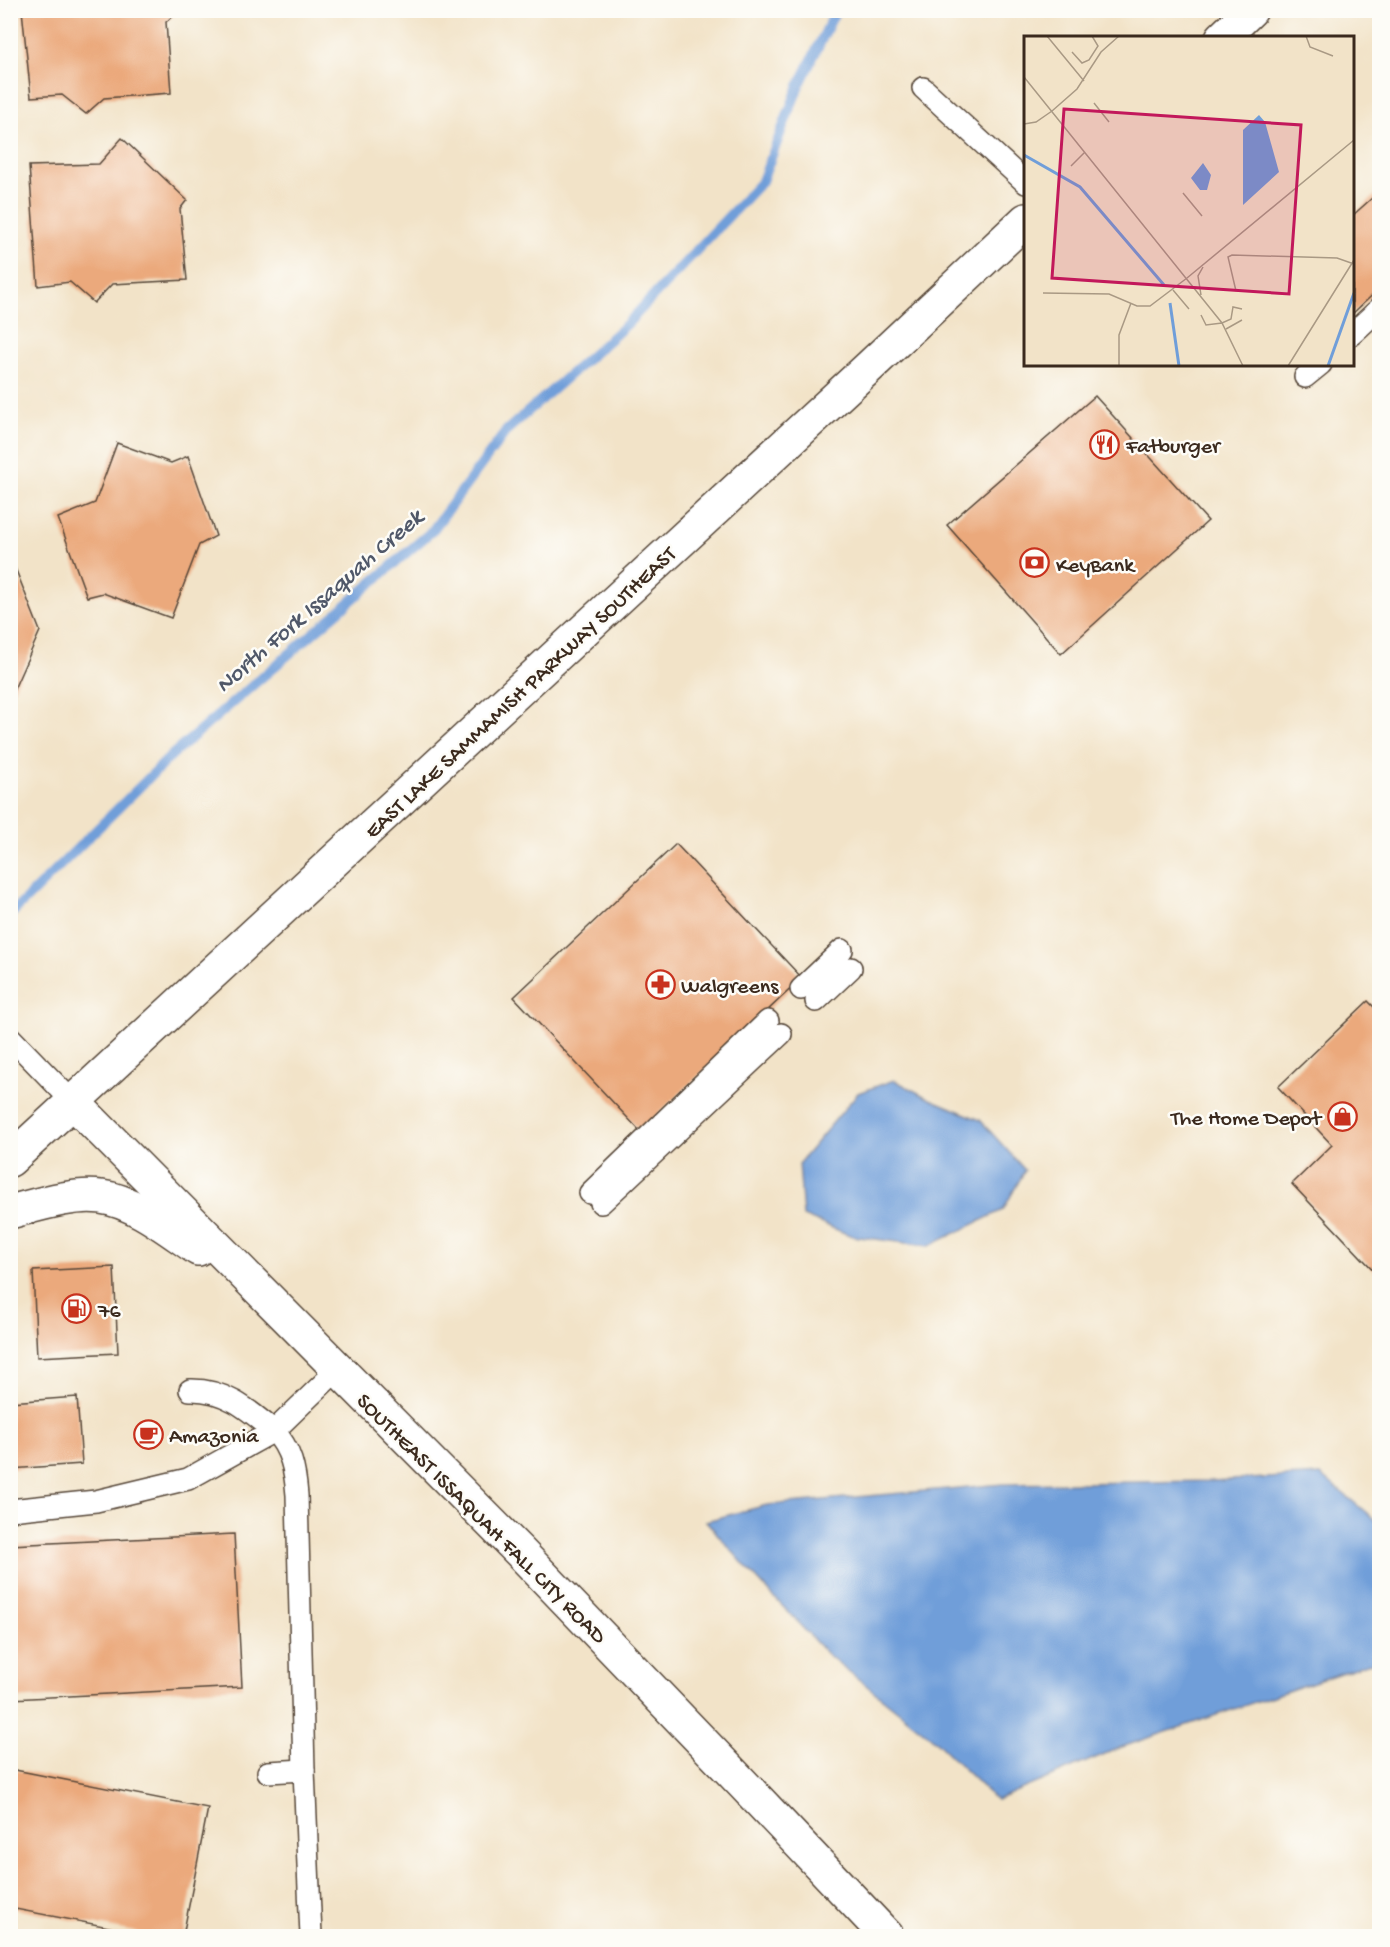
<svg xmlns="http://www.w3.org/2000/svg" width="1390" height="1947" viewBox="0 0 1390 1947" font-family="'Gochi Hand',sans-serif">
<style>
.water{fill:#709ed9;stroke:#56647c;stroke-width:1.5}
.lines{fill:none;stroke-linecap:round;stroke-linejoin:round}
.stream{stroke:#709ed9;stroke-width:10}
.building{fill:#eba97c}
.lane-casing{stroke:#564638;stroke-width:24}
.secondary-casing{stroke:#564638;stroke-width:36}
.lane{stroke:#fff;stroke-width:21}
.secondary{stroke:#fff;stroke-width:33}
.labels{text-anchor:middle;stroke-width:5;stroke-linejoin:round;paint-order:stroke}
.poi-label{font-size:22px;fill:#3b2a1e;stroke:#fdfcf7;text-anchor:start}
.street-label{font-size:22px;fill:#3b2a1e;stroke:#fdfcf7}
.water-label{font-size:24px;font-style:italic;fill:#505869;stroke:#fdfcf7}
.inset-river{fill:none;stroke:#709ed9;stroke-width:3}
.inset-road{fill:none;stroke:#a99984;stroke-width:1.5}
.view{fill:#c2185b;fill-opacity:0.15;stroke:#c2185b;stroke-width:3}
.inset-edge{fill:none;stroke:#3b2a1e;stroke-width:3}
</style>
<rect width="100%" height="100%" fill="#fdfcf7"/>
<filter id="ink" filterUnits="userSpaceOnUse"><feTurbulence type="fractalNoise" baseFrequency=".0167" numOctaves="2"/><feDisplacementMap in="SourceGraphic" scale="12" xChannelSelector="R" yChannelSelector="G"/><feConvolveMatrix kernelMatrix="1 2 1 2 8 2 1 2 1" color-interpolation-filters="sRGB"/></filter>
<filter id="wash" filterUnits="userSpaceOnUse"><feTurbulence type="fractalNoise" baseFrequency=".008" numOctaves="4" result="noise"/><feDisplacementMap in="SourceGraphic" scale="24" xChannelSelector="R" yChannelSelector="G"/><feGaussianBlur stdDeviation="1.35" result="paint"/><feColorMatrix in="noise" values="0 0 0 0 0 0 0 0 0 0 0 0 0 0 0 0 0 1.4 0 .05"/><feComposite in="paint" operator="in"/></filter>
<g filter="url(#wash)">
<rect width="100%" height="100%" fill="#f2e3c8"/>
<!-- water -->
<g class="water">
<path d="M894,1080l36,19 50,21 45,50 -22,40 -74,36 -77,-10 -49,-20 -4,-53 59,-70z"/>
<path d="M1321,1475l58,48v137l-260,88 -123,52 -65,-63 -104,-83 -80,-86 -41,-47 61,-16 236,-21 209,-3z"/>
</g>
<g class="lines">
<!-- stream -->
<path class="stream" d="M10,915l163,-161 259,-223 75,-101 120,-106 135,-143 36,-93 38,-78"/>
</g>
<g id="blocks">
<!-- building -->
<g class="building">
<path d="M22,10h152l2,3 -10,9 5,71 -67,5 -18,16 -24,-19 -31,2z"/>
<path d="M122,138l65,62 -7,9 7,71 -75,4 -18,19 -24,-21 -32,4 -9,-120 70,-2z"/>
<path d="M1380,191v97l-28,26v-98z"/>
<path d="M1095,396l113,125 -147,133 -114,-129z"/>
<path d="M117,443l54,20 17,-7 28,80 -17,9 -28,73 -68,-25 -16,4 -29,-79 37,-15z"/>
<path d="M10,555l30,76 -30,67z"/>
<path d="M676,844l126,134 -162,153 -126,-134z"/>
<path d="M1368,1001l12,12v264l-88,-93 40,-39 -54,-58z"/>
<path d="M114,1267l4,86 -81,4 -4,-86z"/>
<path d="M77,1397l5,67 -72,5v-67z"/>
<path d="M234,1534l8,153 -230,12 -2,-154z"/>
<path d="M10,1769l198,39 -25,128h-28l-145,-28z"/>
</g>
</g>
</g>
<g filter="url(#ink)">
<use href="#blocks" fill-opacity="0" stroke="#564638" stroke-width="1.5"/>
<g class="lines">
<defs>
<g id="lane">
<path d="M923,88l103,95"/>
<path d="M1352,334l28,-26"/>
<path d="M1305,377l16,-13"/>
<path d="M801,989l41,-39"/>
<path d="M816,1001l35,-33"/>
<path d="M10,1037l63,65"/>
<path d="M590,1193l178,-172"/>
<path d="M601,1203l180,-169"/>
<path d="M190,1390c35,-1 59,20 84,41l63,-61"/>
<path d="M10,1510l86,-9 92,-22 86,-48c17,18 21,39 23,64l7,275 7,166"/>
<path d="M268,1772l36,-2"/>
</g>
<g id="secondary">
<path d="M1222,38l29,-28"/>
<path d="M73,1102l447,450 223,232 144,152"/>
<path d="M10,1160l857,-791 159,-149"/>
<path d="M10,1212c27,-7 64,-19 91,-15 34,4 70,34 97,52"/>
</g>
</defs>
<!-- lane casing -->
<use href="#lane" class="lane-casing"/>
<!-- secondary casing -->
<use href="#secondary" class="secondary-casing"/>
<!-- lane -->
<use href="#lane" class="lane"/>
<!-- secondary -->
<use href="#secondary" class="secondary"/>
</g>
</g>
<!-- icons -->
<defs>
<symbol id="restaurant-ring" viewBox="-11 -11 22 22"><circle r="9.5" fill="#fdfcf7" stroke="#c8321e" stroke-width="1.5"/><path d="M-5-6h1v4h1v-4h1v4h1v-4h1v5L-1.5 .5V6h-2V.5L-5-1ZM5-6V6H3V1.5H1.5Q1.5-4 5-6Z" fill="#c8321e"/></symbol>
<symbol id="bank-ring" viewBox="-11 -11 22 22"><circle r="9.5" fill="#fdfcf7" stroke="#c8321e" stroke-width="1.5"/><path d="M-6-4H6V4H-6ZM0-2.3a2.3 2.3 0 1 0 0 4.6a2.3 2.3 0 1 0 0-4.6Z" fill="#c8321e"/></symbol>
<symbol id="pharmacy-ring" viewBox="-11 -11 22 22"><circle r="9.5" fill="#fdfcf7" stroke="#c8321e" stroke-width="1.5"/><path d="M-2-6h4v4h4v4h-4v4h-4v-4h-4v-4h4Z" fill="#c8321e"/></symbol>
<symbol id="shop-ring" viewBox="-11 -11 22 22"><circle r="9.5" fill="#fdfcf7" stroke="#c8321e" stroke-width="1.5"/><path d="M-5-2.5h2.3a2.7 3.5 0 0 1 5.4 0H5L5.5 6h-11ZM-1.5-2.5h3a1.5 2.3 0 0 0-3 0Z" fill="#c8321e"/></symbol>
<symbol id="fuel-ring" viewBox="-11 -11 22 22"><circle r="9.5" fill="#fdfcf7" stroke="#c8321e" stroke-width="1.5"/><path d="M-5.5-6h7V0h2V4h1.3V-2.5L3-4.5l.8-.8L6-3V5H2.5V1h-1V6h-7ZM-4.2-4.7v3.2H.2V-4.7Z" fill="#c8321e"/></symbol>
<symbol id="cafe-ring" viewBox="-11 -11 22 22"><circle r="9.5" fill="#fdfcf7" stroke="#c8321e" stroke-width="1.5"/><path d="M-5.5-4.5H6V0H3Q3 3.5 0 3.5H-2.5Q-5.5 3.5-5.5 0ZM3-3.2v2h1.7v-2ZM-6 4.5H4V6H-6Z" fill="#c8321e"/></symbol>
</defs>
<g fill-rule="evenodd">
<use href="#restaurant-ring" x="1088" y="428" width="33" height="33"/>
<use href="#bank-ring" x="1018" y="546" width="33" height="33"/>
<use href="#pharmacy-ring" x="644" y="968" width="33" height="33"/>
<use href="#shop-ring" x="1326" y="1100" width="33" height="33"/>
<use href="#fuel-ring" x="60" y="1292" width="33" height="33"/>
<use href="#cafe-ring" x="132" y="1418" width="33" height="33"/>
</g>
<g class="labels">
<!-- poi labels -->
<g class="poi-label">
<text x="1126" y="452">Fatburger</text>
<text x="1056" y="571">KeyBank</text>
<text x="681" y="992">Walgreens</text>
<text x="1321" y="1124" text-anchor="end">The Home Depot</text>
<text x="98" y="1317">76</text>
<text x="169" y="1442">Amazonia</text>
</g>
<!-- street labels -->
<g class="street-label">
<text transform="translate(519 691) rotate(-43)" y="8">EAST LAKE SAMMAMISH PARKWAY SOUTHEAST</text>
<text transform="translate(483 1517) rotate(45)" y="8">SOUTHEAST ISSAQUAH FALL CITY ROAD</text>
</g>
<!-- water labels -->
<g class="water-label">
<text transform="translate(318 600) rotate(-41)" y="8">North Fork Issaquah Creek</text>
</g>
</g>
<!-- overview -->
<g transform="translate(1024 36)">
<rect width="330" height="330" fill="#f2e3c8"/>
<path d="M235,79l6,7 14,50 -36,33v-75zM179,127l8,12 -4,15h-7l-9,-12z" fill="#709ed9"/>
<path class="inset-river" d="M0,119l56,32 84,98M146,267l9,63M304,330l26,-73"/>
<path class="inset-road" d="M23,0l37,45M282,0l4,11 23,9M48,16l10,11 7,-3 9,-14 -6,-10M0,41l198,246 21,43M70,67l15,19M28,75l25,-22 24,-37 18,-16M0,88l12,-2 16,-11M47,130l14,-14M159,157l19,23M163,242l167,-138M149,254l16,19M212,255l-8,-34 4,-2 105,3 17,6M19,257l66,1 28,12h13l37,-28M177,259l-3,-19 5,-9M177,279l5,10 16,-2 9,-4 2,-12 9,2M202,293l16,-9M95,330v-31l12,-32M264,330l66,-106"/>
<path class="view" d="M40,73l237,16 -12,169 -237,-16z"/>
<rect width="330" height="330" class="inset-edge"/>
</g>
<!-- margin -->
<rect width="1390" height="1947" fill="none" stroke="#fdfcf7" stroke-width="36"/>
</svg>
